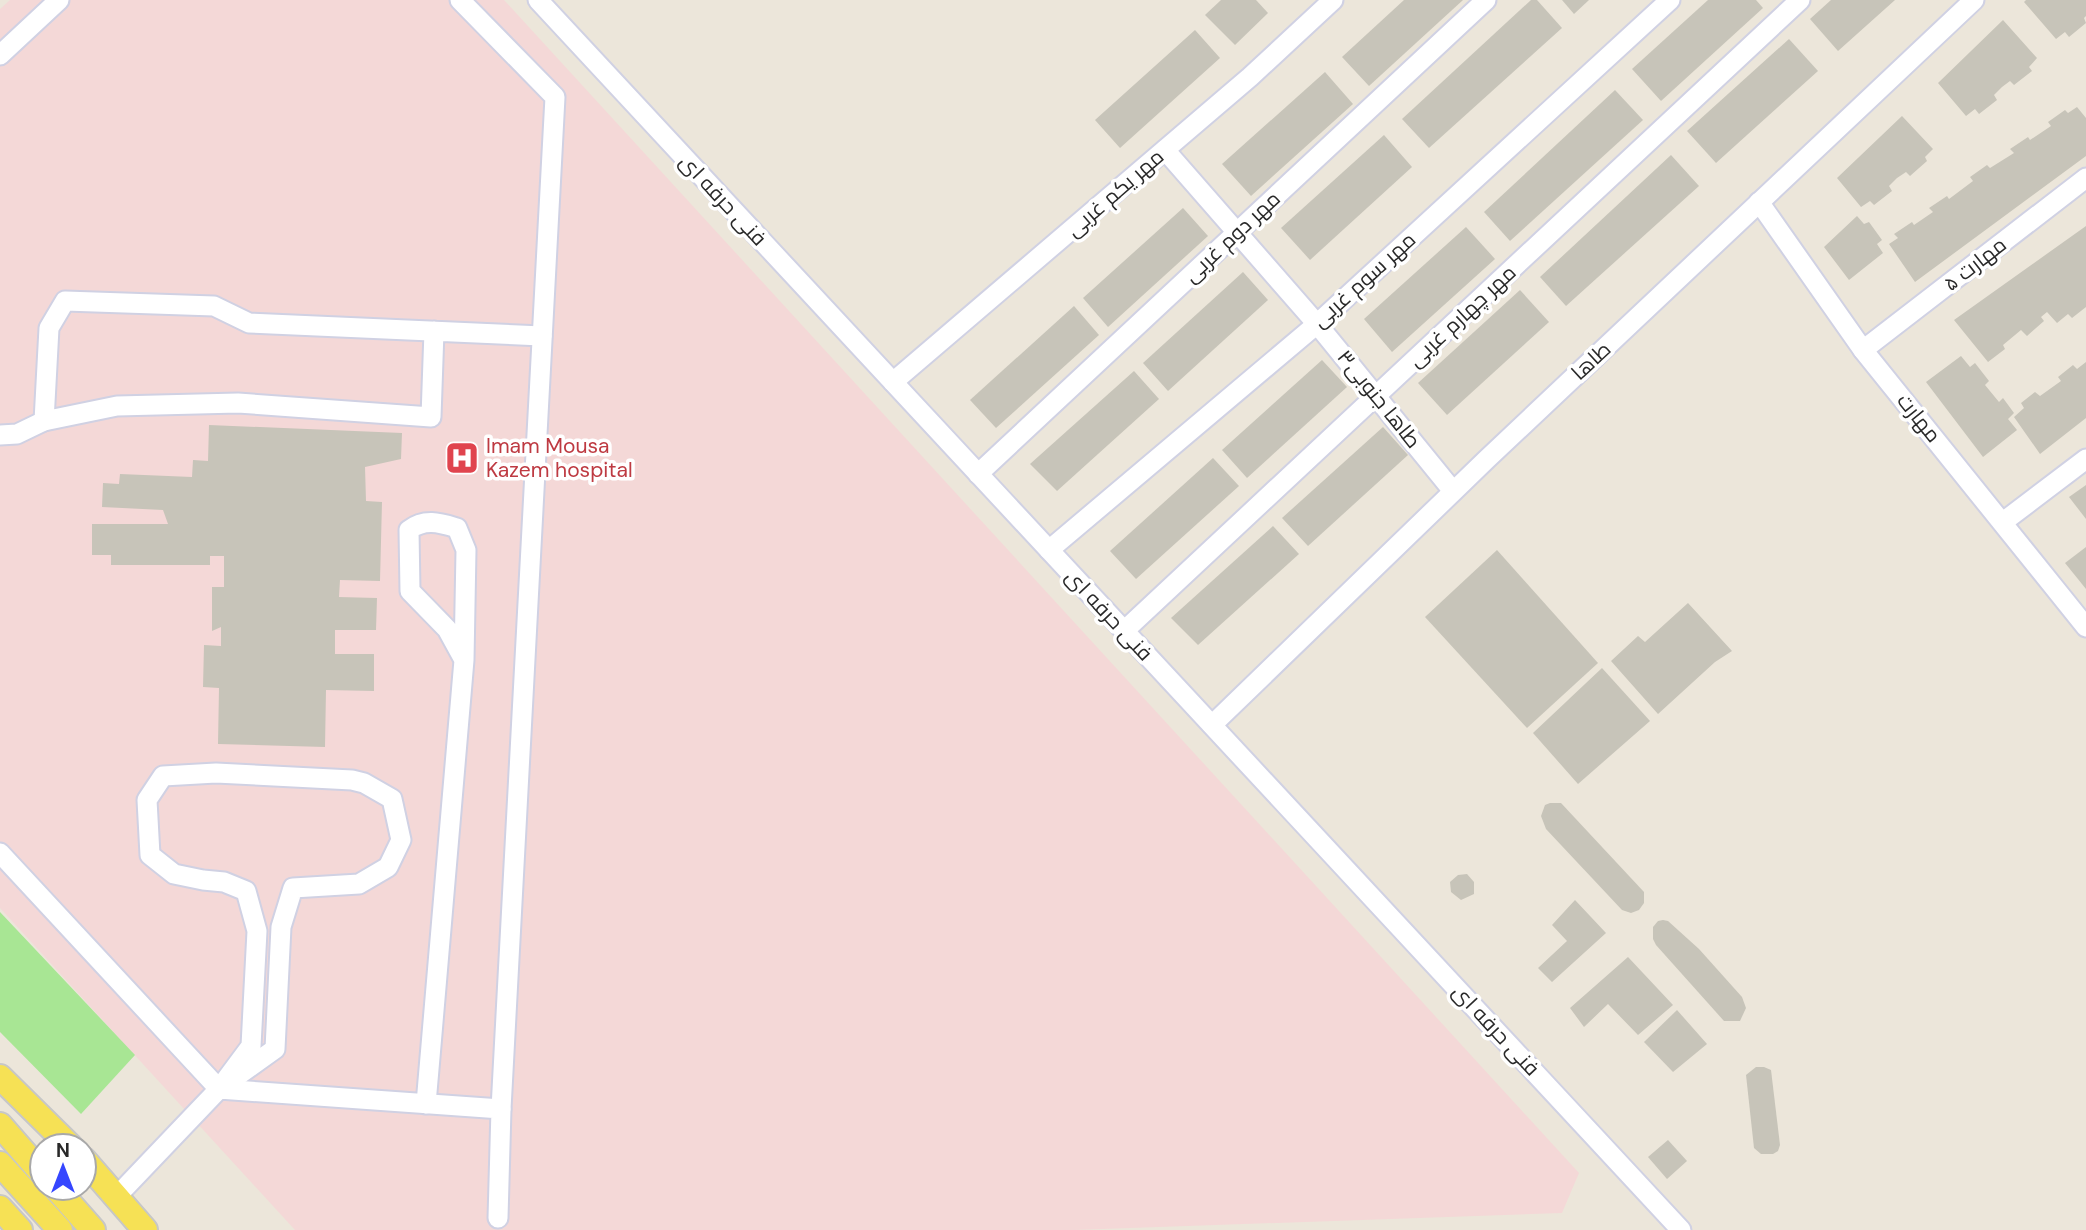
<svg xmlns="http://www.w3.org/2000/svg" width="2086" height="1230" viewBox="0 0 2086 1230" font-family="'DM Sans',Cairo,sans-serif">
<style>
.medical{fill:#f4d8d7}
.green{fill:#a8e694}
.building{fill:#c7c4b9}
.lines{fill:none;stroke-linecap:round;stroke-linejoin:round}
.minor-casing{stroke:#d0d1e3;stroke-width:23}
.major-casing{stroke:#c7c7c7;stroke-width:28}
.minor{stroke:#fff;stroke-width:19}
.major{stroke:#f6e155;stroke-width:24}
.labels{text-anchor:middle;stroke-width:7;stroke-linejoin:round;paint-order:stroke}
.street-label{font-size:21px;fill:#292929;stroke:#fff}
.health-label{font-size:21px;fill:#be3a42;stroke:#fff;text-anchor:start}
</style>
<rect width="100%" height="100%" fill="#ece6da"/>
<!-- medical -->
<path class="medical" d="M10,0h494l1075,1173 -17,40 -488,17h-779l-295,-322v-899z"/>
<!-- green -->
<path class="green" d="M0,912l135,143 -54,59 -81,-82z"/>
<!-- building -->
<g class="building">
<path d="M1221,0h35l12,13 -33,32 -30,-30z"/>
<path d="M1404,0h59l-94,86 -27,-29z"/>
<path d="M1531,0h6l25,28 -133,120 -27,-29z"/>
<path d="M1562,0h27l-15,14z"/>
<path d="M1708,0h48l7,8 -102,93 -29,-32z"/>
<path d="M1831,0h64l-57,51 -28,-32z"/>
<path d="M2026,0h60v16l-2,2 2,5 -17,14 -4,-5 -9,7 -32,-37z"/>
<path d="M2003,20l34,38 -8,9 3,4 -18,14 -4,-4 -8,6 -8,8 3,5 -18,14 -4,-5 -9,7 -28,-33z"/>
<path d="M1195,30l25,28 -100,90 -25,-28z"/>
<path d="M1789,39l29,32 -102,92 -29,-32z"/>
<path d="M1325,72l28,32 -102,92 -29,-32z"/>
<path d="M1615,90l28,30 -133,121 -26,-29z"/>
<path d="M2077,107l9,11v38l-171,126 -26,-38 9,-6 -4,-4 18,-12 2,3 19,-13 -4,-4 18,-12 2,3 24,-18 -3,-4 17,-12 3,3 24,-15 -4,-4 18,-12 2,3 21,-14 -3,-4 17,-12 3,3z"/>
<path d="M1902,116l31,33 -8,8 2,4 -17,15 -4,-4 -9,6 -8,8 3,5 -18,14 -4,-4 -9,6 -24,-29z"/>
<path d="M1384,135l28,32 -102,93 -29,-32z"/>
<path d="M1671,155l28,31 -133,120 -26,-29z"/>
<path d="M1183,208l25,28 -100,91 -25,-29z"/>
<path d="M1857,216l7,8 5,-2 13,18 -5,4 6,9 -34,27 -25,-33z"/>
<path d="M2086,226v81l-14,11 -4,-4 -11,9 -10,-11 -6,5 3,4 -17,15 -6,-6 -18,15 2,4 -17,13 -34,-42z"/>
<path d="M1466,227l29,32 -103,93 -28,-33z"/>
<path d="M1243,272l25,28 -100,91 -25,-28z"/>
<path d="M1520,290l29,32 -102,93 -29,-32z"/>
<path d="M1074,306l25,29 -103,93 -26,-28z"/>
<path d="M1961,356l9,11 5,-4 14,18 -4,4 14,17 4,-4 11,15 -6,6 9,11 -34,27 -57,-75z"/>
<path d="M1322,360l25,27 -100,91 -25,-28z"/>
<path d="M2086,362v56l-46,36 -26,-37 10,-9 -3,-5 14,-11 5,4 21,-15 -3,-4 15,-12 4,4z"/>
<path d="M1134,371l25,28 -102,92 -27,-27z"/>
<path d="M209,425l193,8 -1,26 -36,8 1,34 16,1 -2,79 -40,-1 -1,17 38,1 -1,32h-41v24h39v37l-48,-1 -1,57 -107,-3 1,-56 -16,-1 1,-42 17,1v-19l-9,4v-44h12v-31h-14v9h-99v-10h-19v-31h76l-5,-14 -61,-3 1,-24 16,1 1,-10 72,3 1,-17 15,1z"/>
<path d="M1383,427l25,28 -100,91 -26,-28z"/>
<path d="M1213,458l26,28 -103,93 -26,-28z"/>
<path d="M2086,485v34l-17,-22z"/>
<path d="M1273,526l26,28 -101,91 -27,-27z"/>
<path d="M2086,547v42l-21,-26z"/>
<path d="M1497,550l101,113 -71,65 -102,-111z"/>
<path d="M1688,603l44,48 -17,11 -57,52 -47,-53 27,-25 7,6z"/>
<path d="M1602,668l48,53 -72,63 -45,-51z"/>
<path d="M1550,803h11l83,89v11l-5,7 -8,3 -9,-3 -76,-81 -5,-13 4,-11z"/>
<path d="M1467,874l7,8v12l-13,6 -10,-8 -1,-10 8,-7z"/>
<path d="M1575,900l31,33 -54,49 -14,-14 29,-27 -15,-16z"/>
<path d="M1663,920l5,1 31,28 43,48 4,11 -6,13h-16l-68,-76 -3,-6v-12l5,-6z"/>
<path d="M1628,957l45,48 -35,30 -30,-31 -24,23 -14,-19z"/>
<path d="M1677,1010l30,34 -34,28 -29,-30z"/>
<path d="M1756,1067h8l7,3 9,75 -2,6 -5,3h-12l-7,-6 -8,-73z"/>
<path d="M1668,1140l19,21 -20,18 -19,-22z"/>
</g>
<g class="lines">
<defs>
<g id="minor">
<path d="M460,0l95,97 -54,1012"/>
<path d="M538,0l1143,1230"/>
<path d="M0,55l59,-55"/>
<path d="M1165,150l152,174 136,167"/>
<path d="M1759,202l104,148 223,277"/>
<path d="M434,331l-3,86 -193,-14 -121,3 -73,15 5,-93 16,-27 149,5 35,17 293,13"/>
<path d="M1863,350l223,-172"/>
<path d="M893,382l357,-305 83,-77"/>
<path d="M0,435l17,-1 27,-13"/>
<path d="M978,474l508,-474"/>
<path d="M2003,522l83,-63"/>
<path d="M1049,550l268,-226 353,-324"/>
<path d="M1124,631l676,-631"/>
<path d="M1212,725l275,-266 487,-459"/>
<path d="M216,773l136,7 12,3 28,16 9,41 -13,27 -29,17 -66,4 -12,39 -6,122 -56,40 32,-43 6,-115 -11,-40 -22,-9 -21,-2 -29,-6 -24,-19 -3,-55 16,-24z"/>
<path d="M0,853l219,236"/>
<path d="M426,1104l38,-444 2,-110 -9,-22c-17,-5 -32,-10 -48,2l1,61 37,38 17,31"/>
<path d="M116,1197l103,-108 282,20 -3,109"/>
</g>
<g id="major">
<path d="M0,1077l70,69"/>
<path d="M0,1125l42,48"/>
<path d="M84,1160l61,70"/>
<path d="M0,1164l60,66"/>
<path d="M56,1188l37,42"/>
<path d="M0,1208l20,22"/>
</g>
</defs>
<!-- minor casing -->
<use href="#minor" class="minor-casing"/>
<!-- major casing -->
<use href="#major" class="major-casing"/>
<!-- minor -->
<use href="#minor" class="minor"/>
<!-- major -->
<use href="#major" class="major"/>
</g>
<!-- icons -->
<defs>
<symbol id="hospital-square" viewBox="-11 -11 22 22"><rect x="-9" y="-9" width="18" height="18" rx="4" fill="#e0444e" stroke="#fff"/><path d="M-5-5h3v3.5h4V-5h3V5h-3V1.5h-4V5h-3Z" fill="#fff"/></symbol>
</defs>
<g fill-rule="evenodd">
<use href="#hospital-square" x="443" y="439" width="38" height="38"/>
</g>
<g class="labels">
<!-- street labels -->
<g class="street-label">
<text transform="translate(1115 193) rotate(-41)" y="7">مهر یکم غربی</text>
<text transform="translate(723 200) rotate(47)" y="7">فنی حرفه ای</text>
<text transform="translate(1232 237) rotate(-43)" y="7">مهر دوم غربی</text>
<text transform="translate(1975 264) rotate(-38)" y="7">مهارت ۵</text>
<text transform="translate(1364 280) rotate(-42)" y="7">مهر سوم غربی</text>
<text transform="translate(1462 316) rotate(-43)" y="7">مهر چهارم غربی</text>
<text transform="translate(1591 361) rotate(-43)" y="7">طاها</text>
<text transform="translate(1379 399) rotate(51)" y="7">طاها جنوبی۳</text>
<text transform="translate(1919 418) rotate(51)" y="7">مهارت</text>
<text transform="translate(1109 615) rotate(47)" y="7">فنی حرفه ای</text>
<text transform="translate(1496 1030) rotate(47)" y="7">فنی حرفه ای</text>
</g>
<!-- health labels -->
<g class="health-label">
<text x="486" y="453">Imam Mousa<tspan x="486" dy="24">Kazem hospital</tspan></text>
</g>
</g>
<!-- north arrow -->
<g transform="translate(63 1167)"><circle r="33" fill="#ffffff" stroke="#a9a9a9" stroke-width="2"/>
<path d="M0-5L12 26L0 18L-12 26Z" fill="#3546ff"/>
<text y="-10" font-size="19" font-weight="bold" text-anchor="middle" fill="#292929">N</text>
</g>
</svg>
